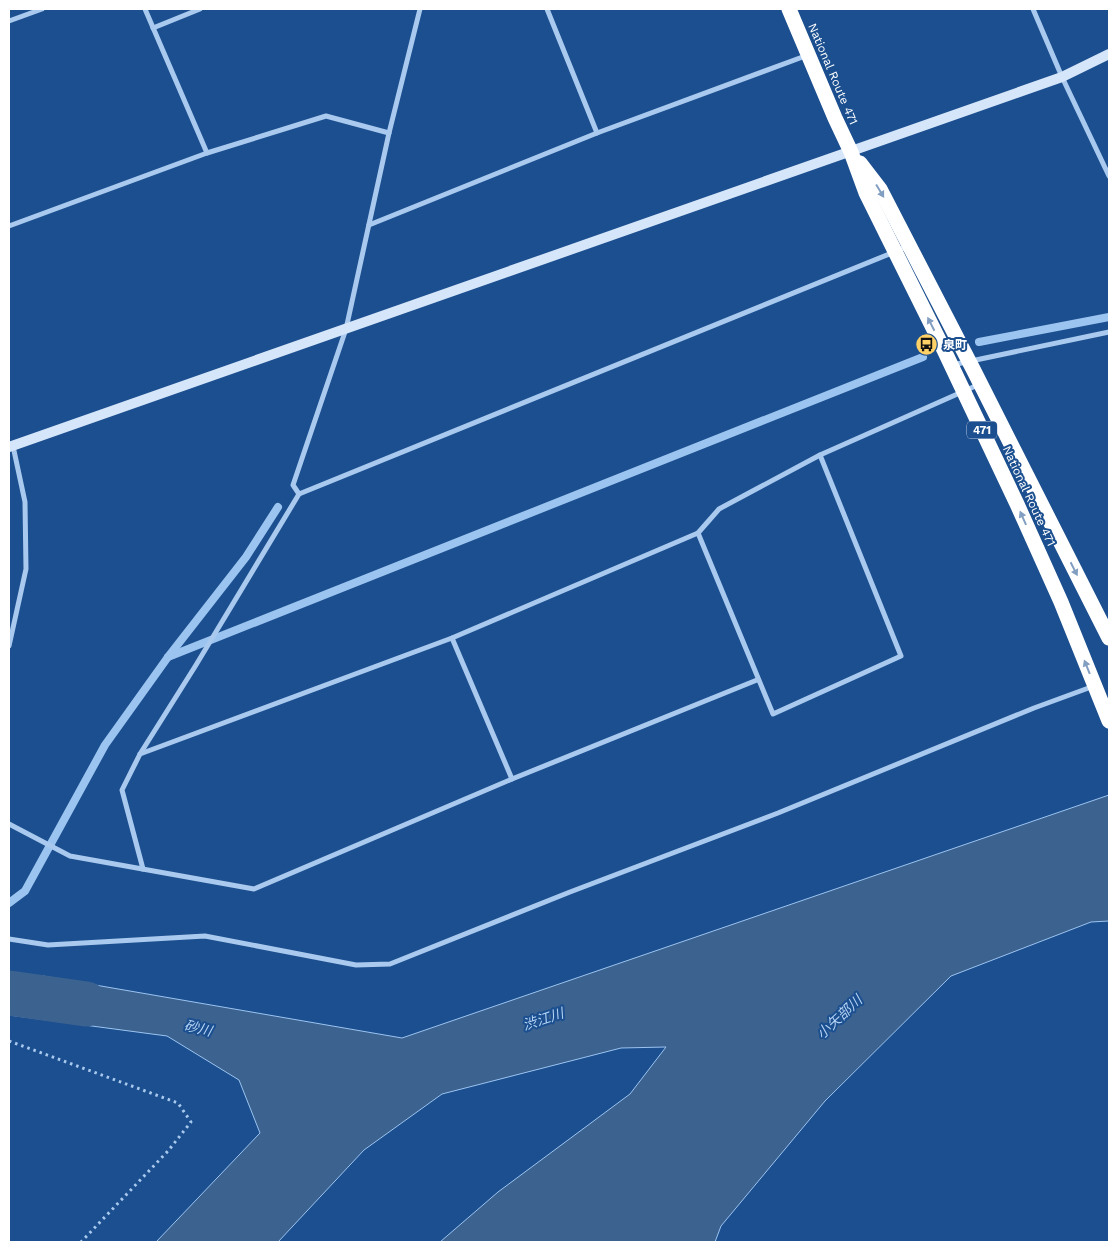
<svg xmlns="http://www.w3.org/2000/svg" width="1118" height="1251" viewBox="0 0 1118 1251" font-family="'Work Sans','Noto Sans JP',sans-serif">
<style>
.water{fill:#3c6290;stroke:#9cc4f0}
.lines{fill:none;stroke-linecap:round;stroke-linejoin:round}
.stream{stroke:#9cc4f0;stroke-width:8}
.river{stroke:#3c6290;stroke-width:45}
.path{stroke:#a9c9ee;stroke-width:3;stroke-dasharray:2.5 4;stroke-linecap:butt}
.street{stroke:#a9c9ee;stroke-width:5}
.secondary{stroke:#d6e6fa;stroke-width:10}
.highway{stroke:#fff;stroke-width:15}
.oneway{fill:#829ec1}
.labels{text-anchor:middle;stroke-width:4;stroke-linejoin:round;paint-order:stroke}
.shield{fill:#1b4f8f;stroke:#bbcadd;stroke-width:1}
.shield-label{font-size:11px;font-weight:bold;fill:#fff}
.street-label{font-size:12px;fill:#fff;stroke:#1b4f8f}
.poi-label{font-size:12px;font-weight:bold;fill:#fff;stroke:#1b4f8f;text-anchor:start}
.water-label{font-size:14px;font-style:italic;fill:#b5d3f5;stroke:#1b4f8f}
</style>
<rect width="100%" height="100%" fill="#1b4f8f"/>
<!-- water -->
<path class="water" d="M1109,795v126l-18,1 -140,54 -126,125 -104,125 -6,16h-275l58,-50 132,-98 36,-47 -45,1 -179,46 -78,56 -86,92h-122l104,-109 -21,-53 -72,-44 -158,-21v-5l34,-34 359,62z"/>
<g class="lines">
<!-- stream -->
<g class="stream">
<path d="M979,342l130,-25"/>
<path d="M168,657l755,-300"/>
<path d="M9,903l16,-12 80,-146 63,-88 78,-100 32,-50"/>
</g>
<!-- river -->
<path class="river" d="M9,993l77,11"/>
<!-- path -->
<path class="path" d="M9,1041l169,62 13,19 -23,29 -87,91"/>
<!-- street -->
<g class="street">
<path d="M145,9l62,144"/>
<path d="M547,9l50,124"/>
<path d="M1033,9l29,68 47,99"/>
<path d="M9,21l33,-12"/>
<path d="M153,28l47,-19"/>
<path d="M369,225l228,-92 211,-78"/>
<path d="M9,226l198,-73 119,-37 63,17"/>
<path d="M952,365l157,-33"/>
<path d="M299,494l-6,-9 53,-156 43,-196 31,-124"/>
<path d="M698,533l75,181 128,-58 -81,-201"/>
<path d="M452,638l60,141"/>
<path d="M9,646l17,-77 -1,-67 -12,-56"/>
<path d="M140,754l312,-116 246,-105 21,-24 101,-54 160,-71"/>
<path d="M9,824l61,32 184,33 258,-110 245,-99"/>
<path d="M143,869l-21,-79 18,-36 56,-89 103,-171 610,-248"/>
<path d="M9,939l39,6 157,-9 151,29 34,-1 180,-72 208,-79 256,-105 60,-22"/>
</g>
<!-- secondary -->
<path class="secondary" d="M9,447l1053,-370 47,-23"/>
<!-- highway -->
<g class="highway">
<path d="M789,9l46,109 16,34 15,41 78,157 73,154 44,98 48,119"/>
<path d="M860,163l20,26 93,180 136,269"/>
</g>
</g>
<!-- one-way arrows -->
<defs><path id="oneway-solid" d="M-6-.8H1V-3.2L6.5 0L1 3.2V.8H-6Z" transform="scale(1.25)"/></defs>
<g class="oneway">
<use href="#oneway-solid" transform="translate(880 191) rotate(59)"/>
<use href="#oneway-solid" transform="translate(931 324) rotate(-117)"/>
<use href="#oneway-solid" transform="translate(1023 518) rotate(-114)"/>
<use href="#oneway-solid" transform="translate(1074 569) rotate(63)"/>
<use href="#oneway-solid" transform="translate(1087 667) rotate(-112)"/>
</g>
<!-- icons -->
<defs>
<symbol id="bus-disc" viewBox="-11 -11 22 22"><circle r="9.5" fill="#ffd166" stroke="#1b4f8f"/><path d="M-5-6H5V4H4V6H2V4H-2V6H-4V4H-5ZM-3.5-4V0h7V-4ZM-3.5 1.2v1.5H-2V1.2ZM2 1.2v1.5H3.5V1.2Z" fill="#111"/></symbol>
</defs>
<g fill-rule="evenodd">
<use href="#bus-disc" x="914" y="332" width="25" height="25"/>
</g>
<g class="labels">
<!-- shield labels -->
<rect class="shield" x="967" y="421.5" width="30" height="17" rx="4"/>
<g class="shield-label">
<text x="982" y="434">471</text>
</g>
<!-- street labels -->
<g class="street-label">
<text transform="translate(833 74) rotate(67)" y="4">National Route 471</text>
<text transform="translate(1029 496) rotate(65)" y="4">National Route 471</text>
</g>
<!-- poi labels -->
<g class="poi-label">
<text x="943" y="349">泉町</text>
</g>
<!-- water labels -->
<g class="water-label">
<text transform="translate(839 1017) rotate(-43)" y="5">小矢部川</text>
<text transform="translate(543 1019) rotate(-18)" y="5">渋江川</text>
<text transform="translate(198 1028) rotate(14)" y="5">砂川</text>
</g>
</g>
<!-- border -->
<rect width="1118" height="1251" fill="none" stroke="#ffffff" stroke-width="20"/>
</svg>
